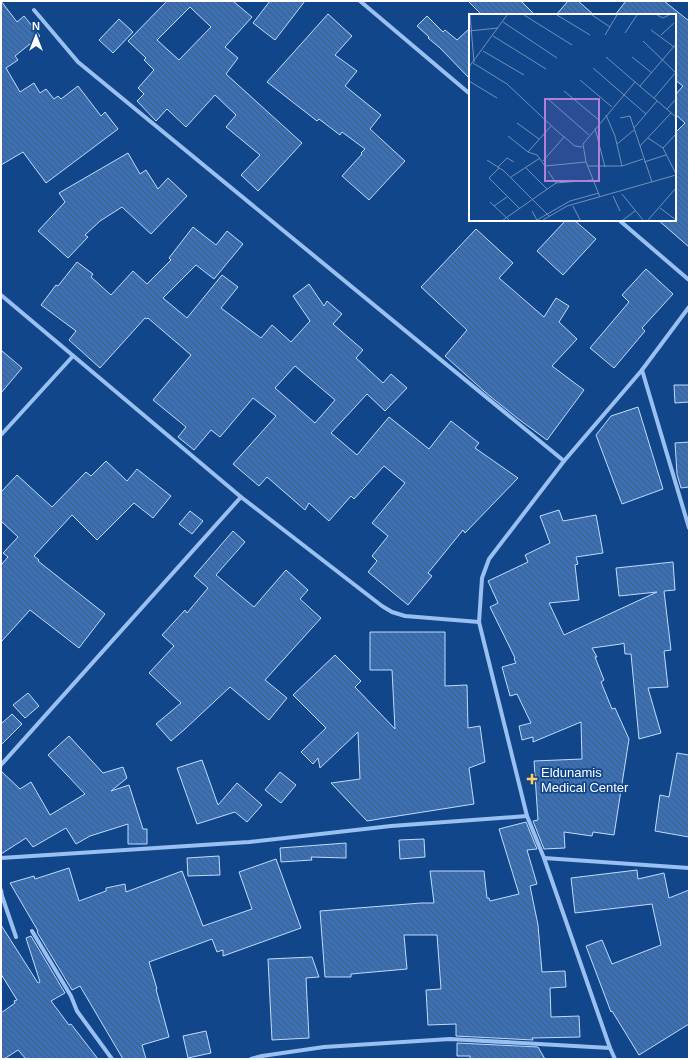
<svg xmlns="http://www.w3.org/2000/svg" width="690" height="1060" viewBox="0 0 690 1060" font-family="Arial,sans-serif">
<style>
.building{fill:url(#building-back-hatch);stroke:#c0dbfc;fill-rule:evenodd}
.lines{fill:none;stroke-linecap:round;stroke-linejoin:round}
.minor{stroke:#99c0f1;stroke-width:4}
.poi-dot{fill:#ffd059;stroke:#12468a;stroke-width:1.5}
.labels{text-anchor:middle;stroke-width:3.5;stroke-linejoin:round;paint-order:stroke}
.poi-label{font-size:13px;fill:#fff;stroke:#12468a;text-anchor:start}
.inset-road{fill:none;stroke:#7190b9;stroke-width:1}
.view{fill:#b080d9;fill-opacity:0.15;stroke:#b080d9;stroke-width:2}
.inset-edge{fill:none;stroke:#fff;stroke-width:2}
</style>
<defs>
<pattern id="building-back-hatch" width="6" height="6" patternUnits="userSpaceOnUse"><rect width="6" height="6" fill="#3b70b4"/><path d="M-1 5l2 2M0 0l6 6M5-1l2 2" fill="none" stroke="#445c7b"/></pattern>
</defs>
<rect width="100%" height="100%" fill="#12468a"/>
<!-- building -->
<g class="building">
<path d="M1,1l16,21 7,-6 16,20 -25,20 3,4 -12,8 14,24 14,-9 6,10 6,-4 8,10 4,-3 3,3 17,-13 23,30 4,-4 13,17 -72,54 -23,-31 -22,13z"/>
<path d="M167,1h66l19,16 -27,30 13,11 -12,16 76,69 -44,48 -17,-16 19,-20 -34,-28 10,-12 -21,-20 -29,32 -19,-18 -11,12 -19,-20 7,-7 -6,-6 16,-18 -10,-10 2,-2 -18,-17zM190,7l21,20 -32,33 -22,-20z"/>
<path d="M270,1h35l-30,39 -22,-17z"/>
<path d="M468,1h53l14,14h-53z"/>
<path d="M568,1h10l16,14h-38z"/>
<path d="M626,1h38l25,20v226l-31,-27h17v-87l10,-10 -10,-9v-19l8,-9 -8,-6v-65h-60z"/>
<path d="M328,14l24,22 -17,19 22,16 -12,15 36,29 -11,14 35,32 -36,39 -27,-24 20,-22 -1,-1 4,-4 -23,-17 -2,3 -21,-16 -2,2 -50,-39z"/>
<path d="M427,16l16,16 2,-2 12,10 13,-12v51l-30,-31 -12,-10 1,-1 -12,-11z"/>
<path d="M119,19l14,13 -20,21 -14,-13z"/>
<path d="M128,153l12,21 6,-4 12,19 10,-11 19,18 -36,38 -29,-27 -22,14 -15,14 3,2 -20,21 -30,-27 27,-29 -6,-9z"/>
<path d="M566,220h8l22,19 -33,36 -26,-24z"/>
<path d="M193,227l23,18 11,-14 16,13 -29,35 -18,-14 -33,33 24,20 35,-43 16,12 -17,21 40,30 11,-13 19,17 19,-21 -17,-25 16,-12 15,22 3,-5 15,13 -9,10 30,26 -7,8 27,25 8,-9 16,14 -22,23 -18,-17 -36,39 26,22 32,-38 40,32 22,-28 28,22 -4,5 43,30 -53,55 -2,-3 -35,43 4,3 -24,29 -40,-33 9,-11 -5,-5 16,-20 -16,-13 33,-40 -21,-17 -30,33 -3,-3 -22,25 -20,-18 -4,7 -38,-33 -8,9 -26,-22 43,-48 -23,-18 -33,39 -9,-7 -17,20 -16,-13 8,-10 -33,-27 38,-45 -43,-37 -1,1 -2,-1 -45,50 -31,-28 7,-9 -35,-26 15,-20 2,1 19,-24 16,12 -2,3 20,18 22,-24 14,13 24,-24 -2,-2zM295,366l40,34 -20,23 -40,-35z"/>
<path d="M476,229l37,34 -14,15 45,39 12,-19 13,8 -10,16 18,17 -25,27 32,24 -37,50 -30,-22 -32,-26 -40,-36 22,-26 -46,-43z"/>
<path d="M646,269l27,25 -31,34 3,3 -31,37 -24,-20 39,-46 -7,-7z"/>
<path d="M1,350l21,18 -21,25z"/>
<path d="M674,385h15v17l-14,1z"/>
<path d="M638,407l25,82 -41,15 -26,-69 15,-19z"/>
<path d="M689,442v45l-8,1 -4,-14 -2,-31z"/>
<path d="M106,461l21,20 10,-12 34,27 -18,22 -19,-15 -37,37 -25,-25 -38,41 5,4 -1,1 67,53 -26,34 -49,-38 -29,32v-77l7,-8 -5,-4 15,-16 -17,-16v-29l16,-17 35,32 34,-35 5,4z"/>
<path d="M559,510l4,11 33,-6 7,38 -27,4 2,7 -3,1 4,35 -30,3 15,32 93,-43 -38,4 -3,-28 57,-6 2,28 -11,1 7,59 -7,1 4,36 -20,1 13,45 -22,6 -8,-85h-6l-1,-11 -3,1 -29,4 5,9h-2l9,23 -3,2 11,27 3,-1 14,31 -15,96 -21,-3 -1,4 -28,-4 1,16 -21,1 -11,-28 5,-1 -4,-59 48,-2 -1,-37 -48,20v-5l-11,3 -3,-14 12,-3 -14,-29 -7,2 -8,-29 14,-4 -2,-4 1,-1 -25,-51 8,-4 -10,-22 40,-19 -3,-7 25,-12 -10,-27z"/>
<path d="M190,511l13,10 -11,13 -13,-10z"/>
<path d="M233,531l12,11 -29,33 38,32 32,-37 22,20 -8,9 21,19 -56,62 22,18 -18,22 -39,-33 -45,42 -14,12 -15,-17 25,-21 -32,-30 25,-27 -12,-11 23,-25 2,3 21,-25 -14,-12z"/>
<path d="M370,632h75v54l22,-1 1,43 12,-2 5,36 -16,6 5,36 -89,14 -18,3 -36,-38 29,-4 -2,-47 -38,36 -2,-10 -5,6 -12,-12 25,-24 -33,-33 42,-40 26,26 -6,6 40,42 -3,-59h-22z"/>
<path d="M28,693l11,13 -14,12 -12,-13z"/>
<path d="M12,714l10,10 -21,21v-21z"/>
<path d="M69,736l34,37 20,-6 4,11 -16,13 18,-6 14,44h4v15h-19v-20l-38,12 -14,8 -10,-16 -33,19 -7,-9 -25,16v-83l19,18 11,-7 19,33 35,-21 -37,-39z"/>
<path d="M677,753l12,2v82l-34,-6 5,-36 9,2z"/>
<path d="M202,760l16,45 19,-22 25,22 -15,17 -12,-10 -38,12 -20,-56z"/>
<path d="M280,772l16,13 -15,18 -16,-13z"/>
<path d="M526,822l11,27 -10,1 10,34 -7,2 8,39 4,47 23,-1 1,16 -16,1 1,29 28,-1 1,21 -48,1 1,2 -77,-4v-12l-28,1 -2,-35 15,-1 -4,-54h-33l3,34 -56,5v3h-26l-5,-66 101,-8h13l-4,-32h54l3,27h2l1,3 29,-7 -20,-65z"/>
<path d="M424,839l1,18 -25,2 -1,-19z"/>
<path d="M346,843v15l-35,-1 1,3 -31,2 -1,-14z"/>
<path d="M219,856l1,19 -32,1 -1,-18z"/>
<path d="M276,859l25,69 -78,28v-6l-6,2 -5,-13 -63,23 8,27h-1l13,48 -27,8 4,14h-23l-43,-73 -8,4 -35,-58 1,-1 -28,-48 24,-7 1,3 34,-11 10,33 27,-10v-3l19,-4 1,8 56,-21 21,55 49,-17 -13,-37z"/>
<path d="M637,870l1,9 26,-6 5,25 20,-8v134l-50,31 -27,-44 -1,1 -25,-66 16,-6 10,24 49,-19 -9,-41 -77,9 -4,-35z"/>
<path d="M1,925l37,58 2,-1 -14,-44 5,-2 34,57 -14,8 18,24 2,-1 27,35h-72l-8,-9 -14,9h-3v-46l14,-10 -1,-2 3,-1 -16,-26z"/>
<path d="M312,957l7,20 -13,1 3,60 -37,2 -4,-81z"/>
<path d="M206,1031l5,22 -23,5 -5,-22z"/>
<path d="M457,1043l81,4 7,12h-75v-3h-13z"/>
</g>
<g class="lines">
<!-- minor -->
<g class="minor">
<path d="M360,1l110,93"/>
<path d="M34,10l44,52 486,399"/>
<path d="M619,220l70,60"/>
<path d="M1,295l240,202 141,109 10,6 13,4 74,6"/>
<path d="M642,370l47,158"/>
<path d="M1,435l72,-79"/>
<path d="M1,765l240,-268"/>
<path d="M1,858l248,-16 142,-16 136,-10"/>
<path d="M544,858l145,10"/>
<path d="M1,890l1,6 14,41"/>
<path d="M32,931l39,65 6,15 35,48"/>
<path d="M251,1059l11,-3 62,-9 126,-8 160,9"/>
<path d="M615,1059l-5,-11 -66,-190 -17,-42 -48,-194 3,-44 7,-19 75,-98 78,-91 47,-63"/>
</g>
</g>
<!-- markers -->
<path class="poi-dot" d="M530 773h4v4h4v4h-4v4h-4v-4h-4v-4h4z"/>
<g class="labels">
<!-- poi labels -->
<g class="poi-label">
<text x="541" y="777">Eldunamis<tspan x="541" dy="15">Medical Center</tspan></text>
</g>
</g>
<!-- overview -->
<g transform="translate(469 14)">
<rect width="207" height="207" fill="#12468a"/>
<path class="inset-road" d="M1,1l4,47M55,1l48,30M88,1l33,20M123,1l18,12M188,1l6,3 6,-3M34,8l54,36M182,16l23,17M0,17l29,-3M156,19l12,-18M136,21l12,-20M192,21l13,-12M24,22l53,33M174,27l32,31M14,37l41,24M137,43l29,25M163,43l20,16M4,49l34,21 50,47 18,15 7,1M0,53l38,-52M124,54l53,46M111,66l32,27M0,67l28,17M171,72l36,-42M95,77l36,30M185,84l22,-26M79,85l41,36M198,95l9,-10M137,101l9,21 7,30M151,104l10,-2 22,66M48,109l22,16M126,114l10,39M165,114l23,-27M39,122l20,16 9,3 8,11 41,-4M179,124l15,10 13,26M148,130l17,-14M171,132l31,-33M194,134l13,-14M59,138l23,-26M18,146l17,11 45,45M74,147l21,-24M175,148l22,-7M119,152h34l21,-7M29,153l9,-9 7,4M56,153l22,22M30,154l-10,10 31,31M79,157l8,12M42,163l29,-19M153,180l21,26M144,182l7,15M131,183l-14,-35 -3,-18 52,-62 41,35M21,188l19,18M25,192l13,-9M104,192l7,14M191,194l16,12M63,197l5,9 33,-19 29,-8M34,206l53,-37 37,-3M74,206l24,-14 109,-31M154,206l12,-9M179,206l28,-32"/>
<path class="view" d="M76,85h54v82h-54z"/>
<rect width="207" height="207" class="inset-edge"/>
</g>
<!-- border -->
<rect width="690" height="1060" fill="none" stroke="#ffffff" stroke-width="4"/>
<!-- north arrow -->
<g transform="translate(36 36)" stroke="#12468a" stroke-width="3" paint-order="stroke">
<path d="M0-3L7 15L0 10L-7 15Z" fill="#ffffff"/>
<text y="-6" font-size="11" font-weight="bold" text-anchor="middle" fill="#ffffff">N</text>
</g>
</svg>
